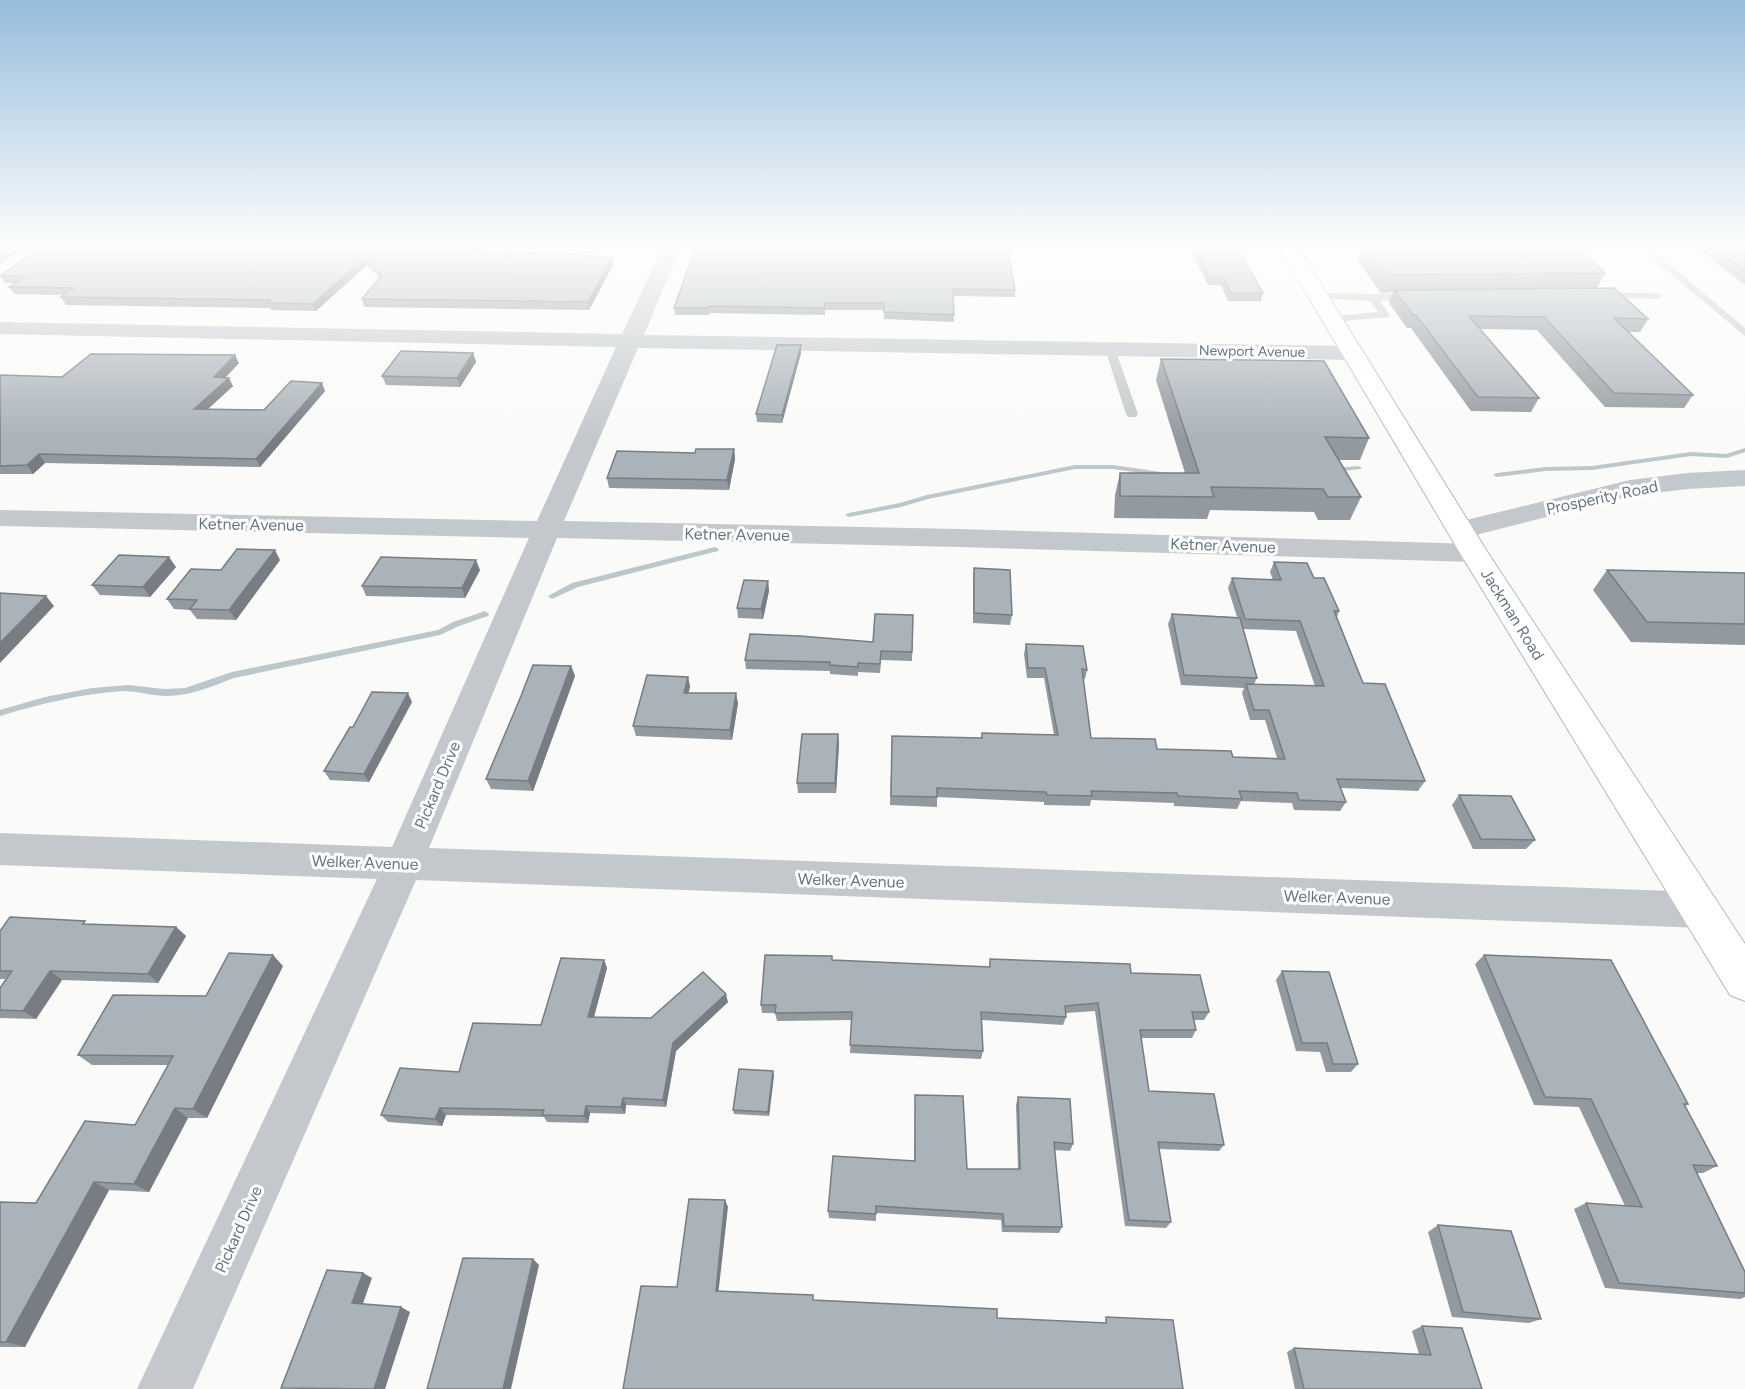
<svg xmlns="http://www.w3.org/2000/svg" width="1745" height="1389" viewBox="0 0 1745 1389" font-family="Figtree,sans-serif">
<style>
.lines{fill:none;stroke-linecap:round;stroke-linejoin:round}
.stream{fill:#bbc7cb;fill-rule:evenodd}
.secondary-casing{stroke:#b3babf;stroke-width:2}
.service{fill:#c3c8cc;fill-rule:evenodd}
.minor{fill:#c3c8cc;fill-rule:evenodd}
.secondary{fill:#fff;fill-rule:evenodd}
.wall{fill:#929a9f;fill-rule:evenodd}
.shaded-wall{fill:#777d82}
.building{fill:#aab3b9;stroke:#777d82;stroke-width:1.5}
.labels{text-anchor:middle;stroke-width:6;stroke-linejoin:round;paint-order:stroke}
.far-street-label{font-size:14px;fill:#657683;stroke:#fff}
.street-label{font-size:16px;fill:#657683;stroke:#fff}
</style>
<rect width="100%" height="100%" fill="#fafaf8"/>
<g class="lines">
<!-- stream -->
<g class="stream">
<path d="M1745,448v4l-18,6 -36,-2 -99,14 -47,1 -48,6 -4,-2 4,-2 48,-6 47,-1 99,-14 35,2z"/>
<path d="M1075,465h38l55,8 4,2 -4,2 -55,-8h-38l-147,30 -27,8 -52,10 -4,-2 4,-2 51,-10 27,-8z"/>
<path d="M1358,466l4,2 -2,1 -26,3 -4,-2 4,-2z"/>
<path d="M715,547l4,2 -1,2 -140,36 -26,12 -4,-3 24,-13z"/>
<path d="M485,611l4,3 -1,2 -29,10 -19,9 -206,43c-21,8 -44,18 -67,18 -15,0 -30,-5 -45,-5 -42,3 -82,13 -122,25v-6l45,-13 47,-9 37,-3 35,4 21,-1 47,-16 206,-42 15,-8z"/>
</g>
<defs>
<path id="secondary" d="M1277,244h19l192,309 257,391v57l-15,-6 -270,-442z"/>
</defs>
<!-- secondary casing -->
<use href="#secondary" class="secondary-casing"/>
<!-- service -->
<g class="service">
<path d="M1643,244h9l3,8 90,76v8l-97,-81z"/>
<path d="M1602,292l55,1 5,3 -5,3 -59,-2v-4z"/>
<path d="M1318,293l96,1 5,3 -5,3 -34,1 10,14 -1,2 -58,5 -4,-1v-4l51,-5 -8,-11 -56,-3 -1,-2z"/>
<path d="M1110,346l5,3 23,65 -2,3h-8l-2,-3 -21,-65z"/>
</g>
<!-- minor -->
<g class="minor">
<path d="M664,244h18l-38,91 709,11 8,2 3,5 -3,5 -8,2 -715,-12 -74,173 395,8 515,15 10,3 4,6 -4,6 -10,3 -515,-15 -402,-9 -128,310 1273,44 14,5 6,13 -6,13 -14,5 -1286,-48 -223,509h-56l240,-510 -377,-14v-32l392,14 137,-309 -529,-12v-16l537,11 79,-174 -616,-13v-12l622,12z"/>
<path d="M1745,470v16l-58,3 -57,7 -170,43 -10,-3 -4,-6 4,-6 180,-44 57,-7z"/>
</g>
<!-- secondary -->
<use href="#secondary" class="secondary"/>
</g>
<!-- wall -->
<g class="wall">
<path d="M46,244h439l-6,8 134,13 -24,45 -225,-3 -2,-8 18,-21 -13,-13 -51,46 -45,-1 -1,-2 -204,-3 -5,-8 3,-2 -50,-1 -5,-7 6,-4h-10l-5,-7z"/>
<path d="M697,244l318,46v7l-62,-1 1,26 -70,-3v-9h-59v5l-115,-2 -1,2h-34l-1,-7z"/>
<path d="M1190,244h45l28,49 -2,8h-33l-7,-16h-13l-19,-38z"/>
<path d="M1364,244l241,29 -8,15 51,31 -8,13h-12l65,63 -9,13 -79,-1 -68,-77 -57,-1 59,69 -8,14 -60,-1 -60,-83h-4l-18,-25 4,-11 -12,1 -23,-32z"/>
<path d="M1692,244h53v41z"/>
<path d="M801,345v8l-19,70 -25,-1 -1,-8z"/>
<path d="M473,353l3,9 -16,25 -74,-2 -4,-9z"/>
<path d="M1161,359l208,79 -9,22h-22l23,37 -11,23h-32l-4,-8 -104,-2 -3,9 -93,-1 1,-23 5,-22h65l-29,-93z"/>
<path d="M239,363l-14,15 8,8 -25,23 56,1 61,-19 -65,76 -215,-4 -12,11h-33v-99l62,2z"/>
<path d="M734,449l1,10 -6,31 -120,-2 -2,-10 88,-25z"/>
<path d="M280,560l-44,60 -39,-1 -7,-9 -16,-1 -7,-10 54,-29z"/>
<path d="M1274,562l40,16 25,33 -2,6 26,66 62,98 -7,10 -77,-3 5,14 -6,9 -46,-1 -2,-7 -51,-2 -4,8 -63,-3v-3l-83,-3 -1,6 -46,-1v-3l-107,-5v10l-47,-2 2,-69 89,2 1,-5 72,2 -10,-57h-17l-3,-24 2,-10 61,26 -2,9h-2l8,59 66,11 76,8 44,1 -12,-38h-15l-8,-27 2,-5 -63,-3 -13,-61 4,-10 65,3 -9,-29 4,-10 41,2 -3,-8zM1243,629l53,2 19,55 -61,-2 3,-6z"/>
<path d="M176,567l-26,30 -50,-2 -8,-10z"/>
<path d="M974,568l38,47 -2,10 -37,-2v-45z"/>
<path d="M480,570l-15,28 -99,-2 -4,-10z"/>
<path d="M1607,570l138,3v72l-114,-3 -38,-52z"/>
<path d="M768,581l1,10 -6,28 -25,-1 -1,-10z"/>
<path d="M913,615l-1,46 -31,-1 -1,13 -22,-1v4l-28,-2v-3l-84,-2 -1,-9 128,-18z"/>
<path d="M571,666l4,10 -42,115 -42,-2 -5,-10z"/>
<path d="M688,677l2,10 -2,6 50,10 -6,37 -96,-4 -3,-10z"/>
<path d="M412,702l-43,80 -39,-2 -6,-9 29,-44z"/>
<path d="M838,734l1,10 -3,49h-38l-1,-10z"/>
<path d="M1459,795l76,45 -9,9h-53l-21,-44z"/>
<path d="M89,924l87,3 10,9 -28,47 -96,-3 -26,39 -36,-1v-30l6,-9h-6v-48z"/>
<path d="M1484,955l204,149 -3,2 32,60 -14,7h-7l49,99v25l-5,2 -135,-11 -31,-79 12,-6 39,3 -46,-99 -45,-2 -59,-141z"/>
<path d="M990,959l141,14 78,39 -5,8h-10l2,10 -4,8h-51l8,53 75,54 -5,6 -60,-2 12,73 -5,6 -41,-2 -30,-215 -29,2v4l-3,8 -81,-5 1,31 -2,8 -131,-6 2,-33 -75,1 -2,-8h-13l-1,-8 71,-45 157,7z"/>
<path d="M604,960l3,8 -13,49 57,1 77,-16 -52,49 -10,56 -40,-2 -1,9 -35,-1 -2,10 -41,-1 -3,-5 -98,-2 -4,11 -54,-4 -7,-7 160,-90z"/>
<path d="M283,966l-76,152h-19l-39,74 -40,-2 -84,157h-25v-145l36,1 99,-78 33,-60h-76l-14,-10z"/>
<path d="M1282,971l76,93 -7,8h-25l-6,-20 -24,-1 -20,-71z"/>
<path d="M774,1075l-5,41 -35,-2 -1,-4z"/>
<path d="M915,1095l52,74h51l-2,-64 2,-8 55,47 -3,7 -16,-1 8,77 -3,6 -57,-1 -1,-12 -125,-7v8l-47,-3 -1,-7 86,-50z"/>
<path d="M1438,1225l103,94 -12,4 -77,-6 -24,-85z"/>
<path d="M1422,1326l60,63h-187l-8,-37 7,-4 125,6 -7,-23z"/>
</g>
<!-- shaded-wall -->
<g class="shaded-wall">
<path d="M15,244h15l-30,20v-10z"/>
<path d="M478,244h7l-11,15 -2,-7z"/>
<path d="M364,258l3,7 -51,46 -3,-7z"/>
<path d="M612,258l1,7 -24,45 -1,-8z"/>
<path d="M801,345v8l-19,70v-8z"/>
<path d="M473,353l3,9 -16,25 -3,-9z"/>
<path d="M235,355l4,8 -21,22 -4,-8z"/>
<path d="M229,378l4,8 -34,31 -5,-8z"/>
<path d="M322,383l3,8 -65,76 -4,-8z"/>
<path d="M734,449l1,10 -6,31 -2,-10z"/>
<path d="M39,454l6,9 -12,11 -6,-9z"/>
<path d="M275,550l5,10 -44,60 -7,-10z"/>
<path d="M169,557l7,10 -26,30 -7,-10z"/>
<path d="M476,560l4,10 -15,28 -3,-10z"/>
<path d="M768,581l1,10 -6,28 -2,-10z"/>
<path d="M46,596l8,10 -54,57v-20z"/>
<path d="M571,666l4,10 -42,115 -5,-10z"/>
<path d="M688,677l2,10 -4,16 -2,-10z"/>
<path d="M408,693l4,9 -43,80 -5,-8z"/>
<path d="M736,693l2,10 -6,37 -2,-10z"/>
<path d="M838,734l1,10 -3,49 -1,-10z"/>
<path d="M176,927l10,9 -28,47 -10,-9z"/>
<path d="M273,955l10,11 -76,152 -14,-9z"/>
<path d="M604,960l3,8 -15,56 -4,-7z"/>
<path d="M50,971l12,9 -26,39 -13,-8z"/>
<path d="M726,994l2,8 -52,49 -10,56 -3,-7 10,-57z"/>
<path d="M773,1071l1,4 -5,41 -1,-4z"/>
<path d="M623,1098l3,7 -1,9 -4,-7z"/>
<path d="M586,1106l4,7 -2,10 -4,-7z"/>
<path d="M175,1108l13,10 -39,74 -15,-8z"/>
<path d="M440,1108l6,7 -4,11 -7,-7z"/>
<path d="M94,1182l15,8 -84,157 -19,-5z"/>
<path d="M725,1200l3,7 -10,89 -2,-5z"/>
<path d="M533,1259l6,6 -28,124h-8z"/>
<path d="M363,1273l9,5 -11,31 -9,-6z"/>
<path d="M401,1307l9,5 -25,77h-11z"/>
</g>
<!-- building -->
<g class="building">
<path d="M0,244h15l-15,10z"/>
<path d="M46,244h432l-6,8 103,2 37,4 -24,44 -226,-3 20,-24 -18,-17 -51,46 -46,-1 3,-3 -209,-3 13,-9 -65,-1 16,-11h-25z"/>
<path d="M697,244l310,1 8,45 -62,-1 1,26 -70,-3v-9h-59l-1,5 -115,-2 -1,2h-34z"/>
<path d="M1194,244h41l28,49h-32l-8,-15 -13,-1z"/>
<path d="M1364,244h200l3,3h9l29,26 -217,2z"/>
<path d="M1709,244h36v27z"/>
<path d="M1614,288l34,31 -34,-1 79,77 -79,-2 -70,-76 -75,-1 70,82 -61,-1 -62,-82h-3l-19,-25z"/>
<path d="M777,345h24l-19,70 -26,-1z"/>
<path d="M401,351l72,2 -16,25 -75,-2z"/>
<path d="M91,354l144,1 -21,22 15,1 -35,31 70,1 27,-29 31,2 -66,76 -217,-5 -12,11 -27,1v-91l62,2z"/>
<path d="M1161,359l163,2 45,77 -44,-1 36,60h-33l-5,-8 -112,-2 3,10 -94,-1v-23h79z"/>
<path d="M696,449h38l-7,31 -120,-2 10,-27 78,2z"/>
<path d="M237,549l38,1 -46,60 -39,-1 7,-9 -30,-1 24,-30 30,1z"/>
<path d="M119,555l50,2 -26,30 -51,-2z"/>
<path d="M381,557l95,3 -14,28 -100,-2z"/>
<path d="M1274,562l33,1 7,15h10l15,33h-5l29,72 22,1 40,97 -88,-2 9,23 -47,-2 -2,-7 -58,-2 3,8 -64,-3 -1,-3 -86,-2 1,5 -45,-1 -1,-3 -109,-4v9l-46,-1 1,-60 90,2v-5l76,2 -13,-67h-17l-2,-24 57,2 4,24 -5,-1 9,69 64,1 2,10 74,2 2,6 52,2 -16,-49h-15l-8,-26 78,2 -24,-65 -55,-2 -13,-41 49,2z"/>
<path d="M974,568l36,2 2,45 -38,-2z"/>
<path d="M1607,570l138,3v51l-98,-2z"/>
<path d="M744,580l24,1 -7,28 -24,-1z"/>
<path d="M0,593l46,3 -46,47z"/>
<path d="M875,614l38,1 -1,37 -31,-1 -1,13 -22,-1v4l-28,-2v-3l-85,-2 5,-26 50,2 73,6z"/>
<path d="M1172,614l68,4 17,60 -73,-3z"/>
<path d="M533,665l38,1 -43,115 -42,-2 35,-83z"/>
<path d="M647,675l41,2 -4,16h52l-6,37 -97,-4z"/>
<path d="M372,692l36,1 -44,81 -40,-3 26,-44h3z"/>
<path d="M802,734h36l-3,49h-38z"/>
<path d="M1459,795l52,1 24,44 -54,-1z"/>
<path d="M10,917l75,4 -2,3 93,3 -28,47 -98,-3 -27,40 -23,-1v-22l12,-17h-12v-40z"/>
<path d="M229,953l44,2 -80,154 -18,-1 -41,76 -40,-2 -88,160h-6v-140l36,1 49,-82 50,4 38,-69 -95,-1 35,-60 93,1z"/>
<path d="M765,955l67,1v4l158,7v-8l140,5 1,9 69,2 9,37h-17l4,18h-56l9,61 65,3 10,51 -66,-3 13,80 -42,-2 -31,-217 -33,3 1,11 -85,-5 2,39 -133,-6 2,-33 -77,1 1,-8h-15z"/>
<path d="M1484,955l127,5 77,144h-4l33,62 -24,-1 52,107v21l-126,-10 -33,-80 56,4 -51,-108 -46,-2z"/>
<path d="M561,958l43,2 -16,57 63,1 52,-46 23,22 -53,49 -10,57 -40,-2 -2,9 -35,-1 -2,10 -42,-1 2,-5 -104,-2 -5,11 -54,-4 19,-47 59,4 14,-49 68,2z"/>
<path d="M1282,971l47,1 29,92h-25l-6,-21h-25z"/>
<path d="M739,1069l34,2 -5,41 -35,-2z"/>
<path d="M915,1095l48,1 4,73h53l-2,-72 52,2 3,45 -19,-2 8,85 -58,-1 -1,-12 -127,-8v8l-48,-3 5,-55 82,5z"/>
<path d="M689,1199l36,1 -9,91 97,4v5l184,9v9l109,5v-6l67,3 10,69h-560l18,-103 36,1z"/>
<path d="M1438,1225l73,6 30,88 -78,-7z"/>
<path d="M463,1258l70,1 -30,130h-76z"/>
<path d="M327,1270l36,3 -11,30 49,4 -27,82 -93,-1z"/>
<path d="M1422,1326l40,2 20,61h-178l-10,-41 137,7z"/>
</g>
<!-- sky -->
<linearGradient id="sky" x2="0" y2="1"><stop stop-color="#96bcdc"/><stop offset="0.56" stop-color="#fdfdfc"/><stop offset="1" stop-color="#fdfdfc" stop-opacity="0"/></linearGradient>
<rect width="1745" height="439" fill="url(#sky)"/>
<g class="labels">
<!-- far-street labels -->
<g class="far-street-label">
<text transform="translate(1252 351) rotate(1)" y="5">Newport Avenue</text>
</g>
<!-- street labels -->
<g class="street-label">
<text transform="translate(1602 497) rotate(-12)" y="6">Prosperity Road</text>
<text transform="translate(251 524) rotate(1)" y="6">Ketner Avenue</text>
<text transform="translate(737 534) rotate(1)" y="6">Ketner Avenue</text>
<text transform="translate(1223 545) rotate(2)" y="6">Ketner Avenue</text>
<text transform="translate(1513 614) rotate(58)" y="6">Jackman Road</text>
<text transform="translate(437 785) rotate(-67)" y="6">Pickard Drive</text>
<text transform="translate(365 862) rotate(2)" y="6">Welker Avenue</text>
<text transform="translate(851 880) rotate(2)" y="6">Welker Avenue</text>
<text transform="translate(1337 897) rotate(2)" y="6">Welker Avenue</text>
<text transform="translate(238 1229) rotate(-66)" y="6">Pickard Drive</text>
</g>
</g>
</svg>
